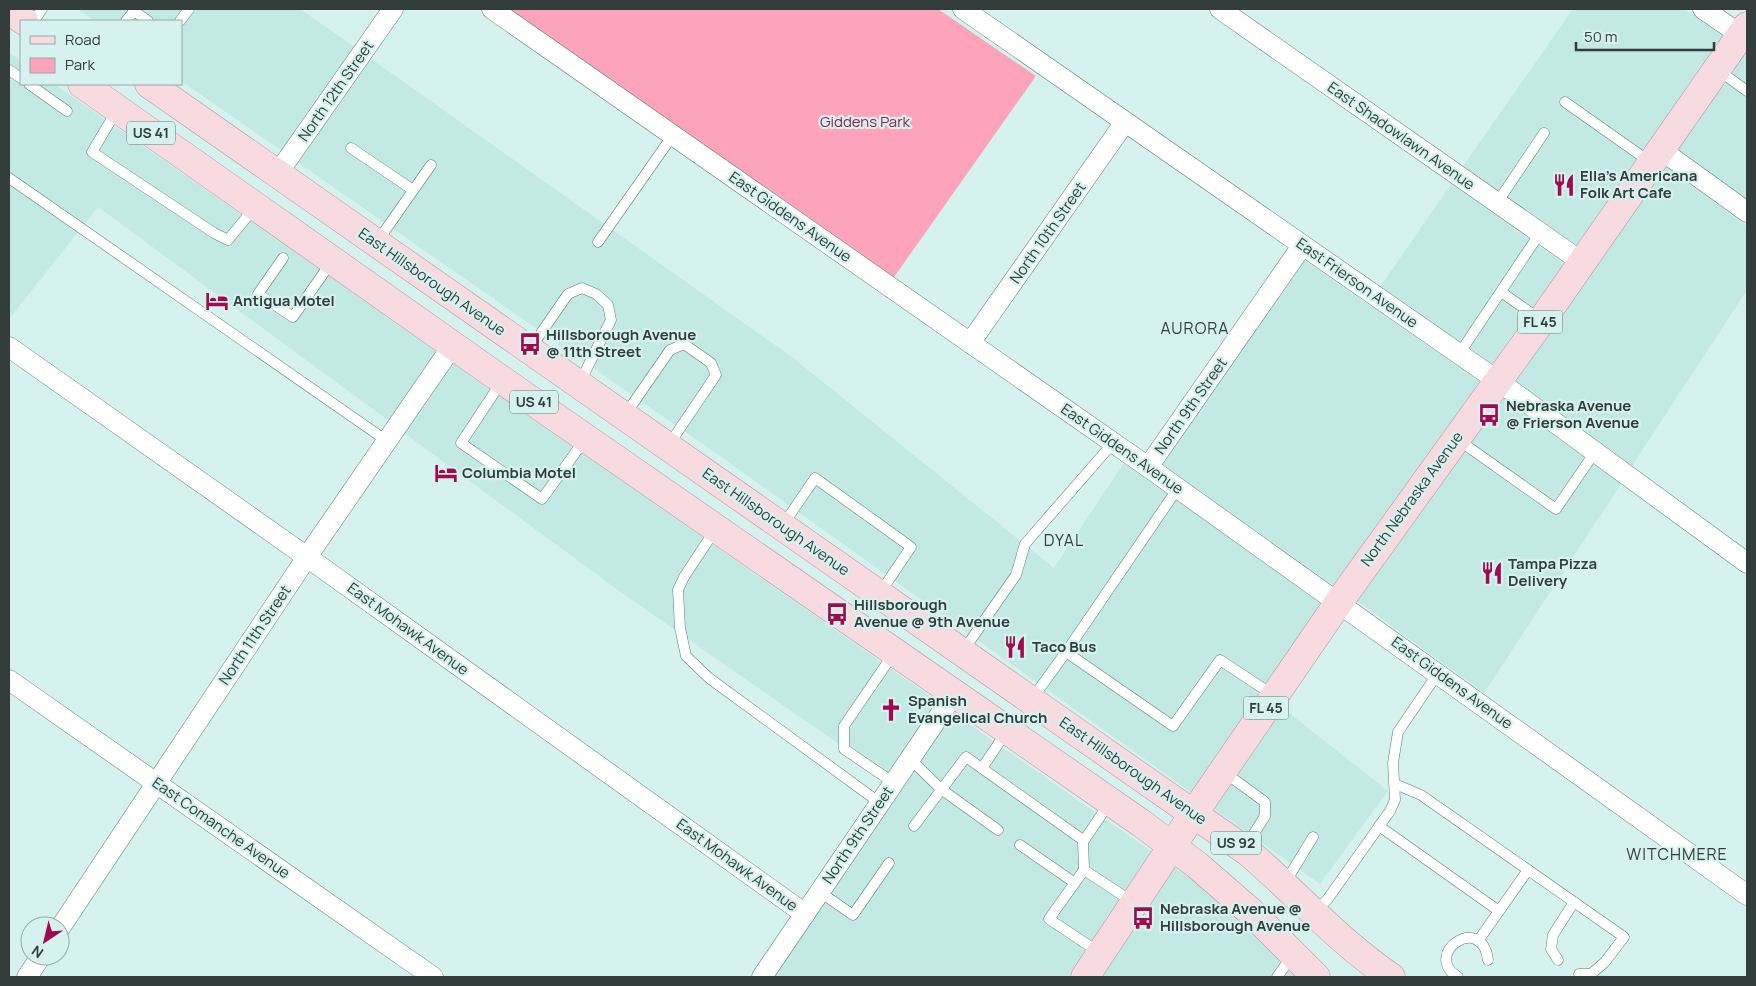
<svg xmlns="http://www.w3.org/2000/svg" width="1756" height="986" viewBox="0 0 1756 986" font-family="Manrope,sans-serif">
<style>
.built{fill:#c3e9e5}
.green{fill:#fda4bc}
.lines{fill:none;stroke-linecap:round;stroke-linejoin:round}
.service-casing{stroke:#617b78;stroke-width:11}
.minor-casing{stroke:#617b78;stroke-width:21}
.primary-casing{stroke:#af939a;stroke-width:29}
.service{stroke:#fff;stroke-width:10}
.minor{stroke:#fff;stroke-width:20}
.primary{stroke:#f8dae1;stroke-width:28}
.labels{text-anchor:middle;stroke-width:4.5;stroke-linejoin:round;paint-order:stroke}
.shield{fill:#d6f2ef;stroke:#637372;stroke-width:1}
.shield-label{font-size:14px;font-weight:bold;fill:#323d3c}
.street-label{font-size:15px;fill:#323d3c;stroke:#d6f2ef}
.park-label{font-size:15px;fill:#8f214b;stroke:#d6f2ef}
.poi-label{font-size:15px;font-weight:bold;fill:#323d3c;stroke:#d6f2ef;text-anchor:start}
.neighbourhood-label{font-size:16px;letter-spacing:1px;fill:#323d3c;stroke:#d6f2ef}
</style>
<rect width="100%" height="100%" fill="#d6f2ef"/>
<!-- built -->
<g class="built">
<path d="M77,9h223l55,38 -73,104 -101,-70v-60h-86z"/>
<path d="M1573,9h111l43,30 -147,209 -117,-82z"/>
<path d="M1747,43v157l-72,-53z"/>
<path d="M9,52l12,9v23h33l383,267 -48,70 -291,-214 -89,112z"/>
<path d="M370,58l422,299 262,211 70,-105 201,142 -130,190 -485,-346 -413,-287z"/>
<path d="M1662,164l85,62v64l-115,176 -120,-88z"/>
<path d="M1451,184l117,82 -72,101 -116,-80z"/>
<path d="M1304,260l180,124 -147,204 -175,-124z"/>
<path d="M452,362l486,340 -52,75 -264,-184 -218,-160z"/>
<path d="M1499,395l122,89 -137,209 -131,-95z"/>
<path d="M1279,705l109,86 -68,93 -110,-78z"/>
<path d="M953,713l202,141 -81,123h-300z"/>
<path d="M1171,865l39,27 95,85h-209z"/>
</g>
<!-- green -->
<path class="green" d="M504,9h434l98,67 -144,204z"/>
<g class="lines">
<defs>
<g id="service">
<path d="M34,21l8,-12"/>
<path d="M126,21l8,-10 14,10"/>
<path d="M180,21l9,-12"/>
<path d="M9,70l12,8"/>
<path d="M1718,70l29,21"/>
<path d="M29,84l38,27"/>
<path d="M1565,102l85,60"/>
<path d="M117,110l-25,42 122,81 14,7 27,-33"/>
<path d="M351,148l62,42"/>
<path d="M9,178l378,263"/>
<path d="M1497,203l47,-70"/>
<path d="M377,242l54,-77"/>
<path d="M598,242l75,-107"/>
<path d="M283,258l-25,36 35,23 39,-56"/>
<path d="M1501,292l40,28"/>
<path d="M530,349l38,-55 14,-6 14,6 12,11 3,15 -32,64"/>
<path d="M1459,354l81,-121"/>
<path d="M502,381l-41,62 81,56 44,-61"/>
<path d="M625,415l45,-65 14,-6 27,19 5,12 -48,71"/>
<path d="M1457,439l99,70 39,-57"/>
<path d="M783,525l32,-47 96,69 -31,46"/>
<path d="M715,530l-31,47 -6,13 2,38 6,28 23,22 171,125"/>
<path d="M963,651l53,-76 9,-31 88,-101"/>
<path d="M1066,652l112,-164"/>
<path d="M1032,699l34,-47 107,74 47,-66 53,35"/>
<path d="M910,759l31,30 57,41"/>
<path d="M982,768l25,-37"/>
<path d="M1224,772l41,30v14l-20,32"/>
<path d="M894,783l-50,-34v-23l50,-73"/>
<path d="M1395,784l26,11 203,142 -19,25 -14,12h-12"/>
<path d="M914,826l52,-69 117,83 1,30"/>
<path d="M1379,826l120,85"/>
<path d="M1083,842l27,-40"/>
<path d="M1020,845l55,38"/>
<path d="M1285,883l28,-46"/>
<path d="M820,892l33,23 36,-52"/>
<path d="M1314,912l13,-12 63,-89 5,-11 -2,-37 5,-31 40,-59"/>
<path d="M1478,941l50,-71"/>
<path d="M1100,953l-51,-34 35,-49 49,32"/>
<path d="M1558,960l-7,-11 2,-14 21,-33"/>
<path d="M1277,977l15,-21"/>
<path d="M1458,977c-37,-23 24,-65 30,-17"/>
</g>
<g id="minor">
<path d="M492,9l656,458 599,428"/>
<path d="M963,9l535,372 249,182"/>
<path d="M1220,9l362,253"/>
<path d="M1703,9l38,26"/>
<path d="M1661,150l86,62"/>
<path d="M278,173l115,-164"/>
<path d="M970,343l155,-221"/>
<path d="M9,347l298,210 498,357"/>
<path d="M1148,467l154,-221"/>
<path d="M9,680l424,297"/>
<path d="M60,928l247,-371 146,-212"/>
<path d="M27,977l14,-21"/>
<path d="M762,977l192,-283"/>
</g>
<g id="primary">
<path d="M9,10l15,11"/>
<path d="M82,84l420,296 639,443 56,42 54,47 65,65"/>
<path d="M149,84l1099,768c48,41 90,89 143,125"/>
<path d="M1085,977l109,-164 145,-211 203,-282 205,-294"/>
</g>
</defs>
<!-- service casing -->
<use href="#service" class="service-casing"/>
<!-- minor casing -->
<use href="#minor" class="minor-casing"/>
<!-- primary casing -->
<use href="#primary" class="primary-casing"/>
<!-- service -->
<use href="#service" class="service"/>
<!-- minor -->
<use href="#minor" class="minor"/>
<!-- primary -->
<use href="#primary" class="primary"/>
</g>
<!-- icons -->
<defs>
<symbol id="restaurant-bare" viewBox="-9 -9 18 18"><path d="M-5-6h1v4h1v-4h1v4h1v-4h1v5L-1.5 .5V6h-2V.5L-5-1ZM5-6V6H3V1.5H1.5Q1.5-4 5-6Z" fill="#a00a4f" stroke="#d6f2ef" stroke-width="2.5" paint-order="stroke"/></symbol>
<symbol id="hotel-bare" viewBox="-9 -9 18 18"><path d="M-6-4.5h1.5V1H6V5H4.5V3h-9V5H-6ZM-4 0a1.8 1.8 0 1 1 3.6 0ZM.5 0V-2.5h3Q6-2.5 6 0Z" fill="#a00a4f" stroke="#d6f2ef" stroke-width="2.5" paint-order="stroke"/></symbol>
<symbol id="bus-bare" viewBox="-9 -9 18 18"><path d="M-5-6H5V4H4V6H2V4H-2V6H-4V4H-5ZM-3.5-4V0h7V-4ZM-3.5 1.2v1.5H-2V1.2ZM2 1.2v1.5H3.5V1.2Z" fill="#a00a4f" stroke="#d6f2ef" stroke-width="2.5" paint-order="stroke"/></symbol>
<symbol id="church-bare" viewBox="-9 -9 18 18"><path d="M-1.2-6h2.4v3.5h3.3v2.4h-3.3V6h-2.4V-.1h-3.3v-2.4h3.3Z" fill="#a00a4f" stroke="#d6f2ef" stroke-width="2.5" paint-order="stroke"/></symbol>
</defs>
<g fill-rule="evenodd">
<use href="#restaurant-bare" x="1548" y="169" width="32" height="32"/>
<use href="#hotel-bare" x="201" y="285" width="32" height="32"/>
<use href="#bus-bare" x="514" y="328" width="32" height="32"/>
<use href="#bus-bare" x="1473" y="399" width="32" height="32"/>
<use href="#hotel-bare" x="430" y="457" width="32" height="32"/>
<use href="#restaurant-bare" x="1476" y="557" width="32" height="32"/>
<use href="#bus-bare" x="821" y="598" width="32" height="32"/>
<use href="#restaurant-bare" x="999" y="631" width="32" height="32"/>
<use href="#church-bare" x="875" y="694" width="32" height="32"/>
<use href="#bus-bare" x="1127" y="902" width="32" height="32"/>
</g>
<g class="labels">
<!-- shield labels -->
<g class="shield">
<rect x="127" y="121.5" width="48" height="23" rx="4"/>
<rect x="1517.5" y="310.5" width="45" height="23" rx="4"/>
<rect x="510" y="390.5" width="48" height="23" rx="4"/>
<rect x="1243.5" y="696.5" width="45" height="23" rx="4"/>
<rect x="1211" y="831.5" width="50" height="23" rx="4"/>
</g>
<g class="shield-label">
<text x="151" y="138">US 41</text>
<text x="1540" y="327">FL 45</text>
<text x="534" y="407">US 41</text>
<text x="1266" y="713">FL 45</text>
<text x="1236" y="848">US 92</text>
</g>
<!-- street labels -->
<g class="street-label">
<text transform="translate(336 91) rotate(-55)" y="5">North 12th Street</text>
<text transform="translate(1401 136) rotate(35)" y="5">East Shadowlawn Avenue</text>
<text transform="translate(790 217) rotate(35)" y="5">East Giddens Avenue</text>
<text transform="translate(1048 233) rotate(-55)" y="5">North 10th Street</text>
<text transform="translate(432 282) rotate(35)" y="5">East Hillsborough Avenue</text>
<text transform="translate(1357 283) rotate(35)" y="5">East Frierson Avenue</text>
<text transform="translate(1191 406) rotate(-55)" y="5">North 9th Street</text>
<text transform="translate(1122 449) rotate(35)" y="5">East Giddens Avenue</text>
<text transform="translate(1412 499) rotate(-54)" y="5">North Nebraska Avenue</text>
<text transform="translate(776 522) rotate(35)" y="5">East Hillsborough Avenue</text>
<text transform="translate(408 629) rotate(36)" y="5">East Mohawk Avenue</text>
<text transform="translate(255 635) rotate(-56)" y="5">North 11th Street</text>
<text transform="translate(1452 683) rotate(36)" y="5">East Giddens Avenue</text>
<text transform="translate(1133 771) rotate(35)" y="5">East Hillsborough Avenue</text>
<text transform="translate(221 828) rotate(35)" y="5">East Comanche Avenue</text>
<text transform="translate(858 835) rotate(-56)" y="5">North 9th Street</text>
<text transform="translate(737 865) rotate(36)" y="5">East Mohawk Avenue</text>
</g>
<!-- park labels -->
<g class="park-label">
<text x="865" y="127">Giddens Park</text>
</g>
<!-- poi labels -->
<g class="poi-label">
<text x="1580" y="181">Ella's Americana<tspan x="1580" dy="17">Folk Art Cafe</tspan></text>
<text x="233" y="306">Antigua Motel</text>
<text x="546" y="340">Hillsborough Avenue<tspan x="546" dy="17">@ 11th Street</tspan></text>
<text x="1506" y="411">Nebraska Avenue<tspan x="1506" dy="17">@ Frierson Avenue</tspan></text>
<text x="462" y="478">Columbia Motel</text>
<text x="1508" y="569">Tampa Pizza<tspan x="1508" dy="17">Delivery</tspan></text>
<text x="854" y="610">Hillsborough<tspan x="854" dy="17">Avenue @ 9th Avenue</tspan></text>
<text x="1032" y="652">Taco Bus</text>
<text x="908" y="706">Spanish<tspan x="908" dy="17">Evangelical Church</tspan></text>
<text x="1160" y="914">Nebraska Avenue @<tspan x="1160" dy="17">Hillsborough Avenue</tspan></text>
</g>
<!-- neighbourhood labels -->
<g class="neighbourhood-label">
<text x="1195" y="334">AURORA</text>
<text x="1064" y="546">DYAL</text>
<text x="1677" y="860">WITCHMERE</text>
</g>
</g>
<!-- border -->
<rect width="1756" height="986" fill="none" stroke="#323d3c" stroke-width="20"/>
<!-- legend -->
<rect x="20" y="20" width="162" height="65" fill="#d6f2ef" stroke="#94aaa7"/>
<rect x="30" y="36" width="25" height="8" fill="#f8dae1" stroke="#94aaa7"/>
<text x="65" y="45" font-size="15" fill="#323d3c">Road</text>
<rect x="30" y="58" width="25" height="15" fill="#fda4bc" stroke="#94aaa7"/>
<text x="65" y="70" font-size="15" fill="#323d3c">Park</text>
<!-- north arrow -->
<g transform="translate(45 941) rotate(215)"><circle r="24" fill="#d6f2ef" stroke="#94aaa7"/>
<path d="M0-4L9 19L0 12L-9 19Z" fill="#a00a4f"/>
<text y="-8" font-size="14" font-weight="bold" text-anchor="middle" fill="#323d3c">N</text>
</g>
<!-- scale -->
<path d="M1576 42v8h138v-8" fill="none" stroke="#323d3c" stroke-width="2.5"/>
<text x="1584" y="42" font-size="15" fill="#323d3c" stroke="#d6f2ef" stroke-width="4" paint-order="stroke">50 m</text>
</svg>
